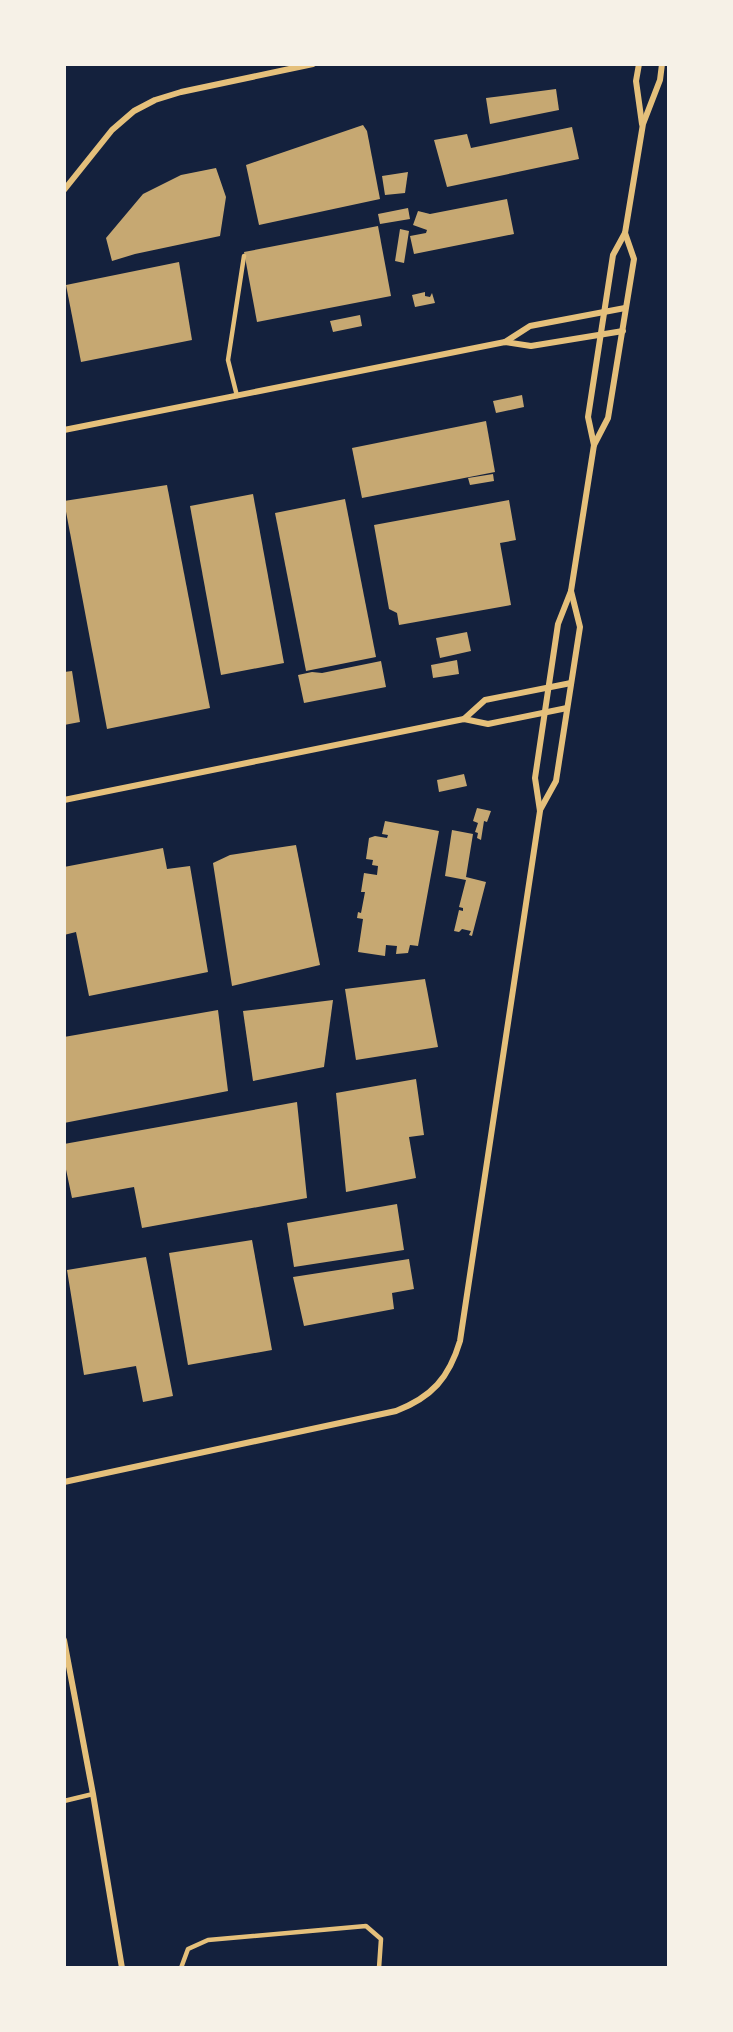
<svg xmlns="http://www.w3.org/2000/svg" width="733" height="2032" viewBox="0 0 733 2032" font-family="'Work Sans',sans-serif">
<style>
.building{fill:#c6a872}
.lines{fill:none;stroke-linecap:round;stroke-linejoin:round}
.service{stroke:#e5c07b;stroke-width:4.5}
.minor{stroke:#e5c07b;stroke-width:6}
</style>
<rect width="100%" height="100%" fill="#14213d"/>
<!-- building -->
<g class="building">
<path d="M556,89l3,21 -69,14 -4,-26z"/>
<path d="M363,125l4,6 13,68 -121,26 -13,-60z"/>
<path d="M572,127l7,32 -132,28 -13,-47 33,-6 4,14z"/>
<path d="M216,168l10,29 -6,39 -85,18 -23,7 -6,-23 37,-44 38,-19z"/>
<path d="M408,172l-3,21 -20,2 -3,-19z"/>
<path d="M507,199l7,35 -100,20 -4,-18 16,-3 1,-3 -14,-5 5,-14 12,3z"/>
<path d="M408,208l2,11 -30,5 -2,-10z"/>
<path d="M378,226l13,70 -134,26 -13,-70z"/>
<path d="M400,229l9,2 -5,32 -9,-2z"/>
<path d="M179,262l13,78 -111,22 -15,-77z"/>
<path d="M425,292v4l5,1 2,-4 3,10 -20,4 -3,-12z"/>
<path d="M360,315l2,11 -29,6 -3,-11z"/>
<path d="M522,395l2,12 -28,6 -3,-12z"/>
<path d="M486,421l9,51 -133,26 -10,-50z"/>
<path d="M493,474l1,7 -24,4 -2,-7z"/>
<path d="M167,485l43,223 -103,21 -43,-228z"/>
<path d="M253,494l31,169 -63,12 -31,-169z"/>
<path d="M345,499l31,158 -70,14 -31,-158z"/>
<path d="M509,500l7,40 -16,3 11,62 -112,20 -2,-12 -8,-4 -15,-84z"/>
<path d="M467,632l4,19 -31,7 -4,-20z"/>
<path d="M457,660l2,14 -26,4 -2,-13z"/>
<path d="M381,661l5,26 -82,16 -6,-28 14,-3 10,1z"/>
<path d="M72,671l8,51 -16,3v-53z"/>
<path d="M464,774l3,12 -28,6 -2,-12z"/>
<path d="M477,808l14,3 -4,11 -3,-1 -3,19 -4,-2 1,-5 -3,-1 3,-9 -5,-2z"/>
<path d="M385,821l54,10 -21,115 -8,-1 -2,8 -12,1 1,-8 -11,-1 -1,11 -27,-4 5,-33 -6,-1 1,-6 3,1 4,-21h-4l3,-19 13,2 1,-9 -6,-1 1,-5 -7,-1 3,-21 6,-2 12,2 1,-3 -6,-1z"/>
<path d="M452,830l21,4 -7,43 20,5 -14,54 -3,-1 2,-4 -9,-2 -3,3 -5,-1 5,-21 4,1v-3l-4,-1 7,-27 -21,-4z"/>
<path d="M296,845l24,120 -88,21 -19,-123 17,-8z"/>
<path d="M163,848l4,21 23,-3 18,106 -119,24 -13,-64 -12,3v-68z"/>
<path d="M425,979l13,68 -82,13 -11,-71z"/>
<path d="M333,1000l-9,67 -71,14 -10,-70z"/>
<path d="M218,1010l10,81 -164,32v-86z"/>
<path d="M416,1079l8,56 -15,2 7,41 -70,14 -10,-99z"/>
<path d="M297,1102l10,96 -165,30 -8,-41 -62,11 -8,-38v-16z"/>
<path d="M397,1204l7,46 -110,17 -7,-44z"/>
<path d="M252,1240l20,110 -84,15 -19,-112z"/>
<path d="M146,1257l27,139 -30,6 -7,-36 -52,9 -17,-105z"/>
<path d="M409,1259l5,30 -22,4 2,16 -90,17 -11,-49z"/>
</g>
<g class="lines">
<!-- service -->
<g class="service">
<path d="M237,396l-9,-36 16,-104"/>
<path d="M64,1801l29,-7"/>
<path d="M181,1968l7,-19 20,-9 158,-14 15,13 -2,29"/>
</g>
<!-- minor -->
<g class="minor">
<path d="M639,64l-3,17 6,43"/>
<path d="M64,190l48,-60 22,-19 21,-11 26,-8 132,-28"/>
<path d="M505,342l25,-16 95,-18"/>
<path d="M64,430l441,-88 26,4 92,-15"/>
<path d="M594,445l-6,-28 25,-162 12,-22 18,-109 17,-44 2,-16"/>
<path d="M464,719l21,-19 86,-17"/>
<path d="M64,800l400,-81 24,5 79,-16"/>
<path d="M540,810l16,-29 24,-154 -9,-36"/>
<path d="M64,1482l332,-71c36,-14 53,-33 64,-70l80,-530 -5,-33 23,-154 13,-33 23,-146 14,-27 26,-159 -9,-26"/>
<path d="M64,1640l29,154 29,174"/>
</g>
</g>
<!-- border -->
<rect width="733" height="2032" fill="none" stroke="#f6f1e7" stroke-width="132"/>
</svg>
